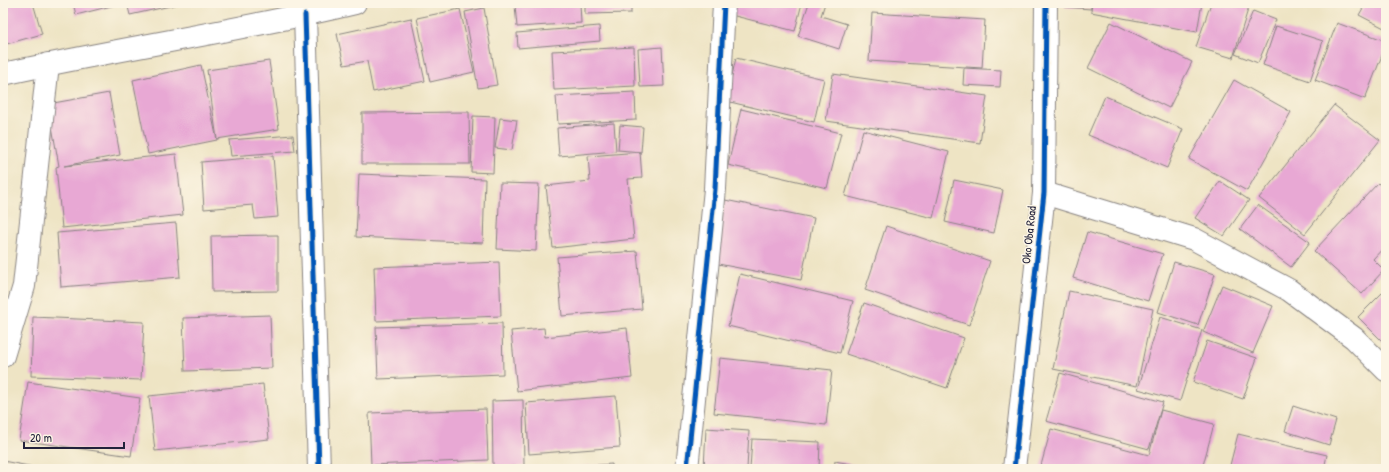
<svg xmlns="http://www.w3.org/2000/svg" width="1389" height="472" viewBox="0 0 1389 472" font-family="'Patrick Hand',sans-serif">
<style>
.building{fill:#e8a8d4}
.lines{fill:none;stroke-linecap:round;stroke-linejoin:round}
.minor-casing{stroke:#888380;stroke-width:24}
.minor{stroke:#fff;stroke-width:22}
.cycleway-casing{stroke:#fcf5e5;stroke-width:8}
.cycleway{stroke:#0057b8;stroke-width:5}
.labels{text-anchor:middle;stroke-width:3;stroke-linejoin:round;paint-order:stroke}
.street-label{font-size:12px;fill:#22223b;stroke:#fcf5e5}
</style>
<rect width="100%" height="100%" fill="#fcf5e5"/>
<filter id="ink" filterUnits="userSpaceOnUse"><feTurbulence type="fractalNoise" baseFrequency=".025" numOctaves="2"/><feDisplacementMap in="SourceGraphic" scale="8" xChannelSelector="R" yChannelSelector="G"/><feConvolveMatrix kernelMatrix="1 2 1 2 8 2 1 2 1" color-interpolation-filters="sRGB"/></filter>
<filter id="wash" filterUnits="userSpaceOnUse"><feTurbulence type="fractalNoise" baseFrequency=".012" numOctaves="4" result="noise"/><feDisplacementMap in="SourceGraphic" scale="16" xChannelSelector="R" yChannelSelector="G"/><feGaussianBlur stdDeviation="0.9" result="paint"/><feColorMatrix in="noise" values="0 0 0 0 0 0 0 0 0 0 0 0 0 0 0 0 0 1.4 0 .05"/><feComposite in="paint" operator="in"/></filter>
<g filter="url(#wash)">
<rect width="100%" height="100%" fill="#eee4c4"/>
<g id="blocks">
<!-- building -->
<g class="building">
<path d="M3,3h30l9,31 -39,11z"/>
<path d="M73,3h46v1l-43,11z"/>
<path d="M127,3h52v1l-49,11z"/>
<path d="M464,3h32v1l-31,4z"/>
<path d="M549,3h31l1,20 -64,4 -2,-22z"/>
<path d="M585,3h46v10l-46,1z"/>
<path d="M730,3h72l-7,28 -68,-17z"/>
<path d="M809,3h16l-4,13 26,8 -8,25 -41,-13z"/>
<path d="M1065,3h26v6l-26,-2z"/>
<path d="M1092,3h110l-5,29 -106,-20z"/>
<path d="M1211,3h39l-17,55 -37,-11z"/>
<path d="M1366,3h20v26l-27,-14z"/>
<path d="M484,8l13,77 -19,3 -13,-76z"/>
<path d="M460,9l14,63 -44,10 -13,-64z"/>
<path d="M1253,11l23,9 -18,43 -23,-9z"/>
<path d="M872,13l113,7 -3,48 -113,-7z"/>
<path d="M411,18l14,63 -52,11 -6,-31 -23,4 -7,-31z"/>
<path d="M1111,22l81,40 -23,46 -81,-40z"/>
<path d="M1337,23l49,18v4l-21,54 -50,-19z"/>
<path d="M599,26l1,15 -82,7 -1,-15z"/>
<path d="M1276,26l47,15 -13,40 -47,-16z"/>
<path d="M634,47l1,39 -81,4 -2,-39z"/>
<path d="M662,47l2,39 -24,1 -2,-38z"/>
<path d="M736,58l88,21 -10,43 -88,-21z"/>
<path d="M269,61l10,68 -62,10 -10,-69z"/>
<path d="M201,65l16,75 -69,14 -15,-74z"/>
<path d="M964,68l37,2 -1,17 -37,-2z"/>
<path d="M833,74l154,22 -7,47 -154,-22z"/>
<path d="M1234,80l57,32 -44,79 -58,-32z"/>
<path d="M635,92l1,28 -78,4 -2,-28z"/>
<path d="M109,93l11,62 -56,11 112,-12 7,61 -121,13 -6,-61 3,-1 -11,-62z"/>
<path d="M1105,96l78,33 -16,39 -79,-33z"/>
<path d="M1334,105l46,35 -75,94 -46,-36z"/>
<path d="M741,109l100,24 -14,55 -99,-23z"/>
<path d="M469,112l1,52h-108v-51z"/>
<path d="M473,116l22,1 -2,56 -22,-1z"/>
<path d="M500,118l17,2 -5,30 -17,-2z"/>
<path d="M614,123l2,28 -57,5 -2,-28z"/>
<path d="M620,125l23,2 -2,25 -23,-2z"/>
<path d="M863,130l86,22 -16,66 -88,-22z"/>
<path d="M293,135l2,16 -64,5 -2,-16z"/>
<path d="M640,152l2,26 -14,1 6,60 -81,9 -7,-62 44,-5 -2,-25z"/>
<path d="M273,156l5,61 -23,2 -2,-14 -49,4 -3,-47z"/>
<path d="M359,174l126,5 -2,64 -127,-6z"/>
<path d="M954,180l49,10 -9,43 -49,-11z"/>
<path d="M1220,181l29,19 -25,36 -29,-18z"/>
<path d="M500,183l39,1 -3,67 -39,-2z"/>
<path d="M1378,183l8,8v54l-13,14 11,11 -22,24 -48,-43z"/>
<path d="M725,200l89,18 -13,62 -88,-17z"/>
<path d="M1258,205l52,37 -19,25 -51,-38z"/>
<path d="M176,223l4,54 -119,10 -4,-54z"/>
<path d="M886,226l104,35 -21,64 -104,-35z"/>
<path d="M1087,232l76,22 -15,47 -75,-23z"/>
<path d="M278,235v56l-66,1 -1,-56z"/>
<path d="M637,251l5,58 -80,7 -5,-59z"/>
<path d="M499,262l2,54 -125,5 -2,-54z"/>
<path d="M1174,262l41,12 -17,51 -40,-13z"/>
<path d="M740,274l113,27 -13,52 -112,-27z"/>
<path d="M1222,285l51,21 -20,47 -50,-21z"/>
<path d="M1386,289v56l-28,-28z"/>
<path d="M1069,291l84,18 -16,77 -84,-17z"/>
<path d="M864,303l100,35 -17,50 -101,-34z"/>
<path d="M270,315l2,53 -87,3 -2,-53z"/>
<path d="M33,317l111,5 -3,58 -110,-4z"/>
<path d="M1160,317l42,13 -22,71 -42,-12z"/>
<path d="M502,323l1,51 -125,5 -2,-52z"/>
<path d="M544,328l1,9 82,-9 5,50 -115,13 -6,-60z"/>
<path d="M1207,341l50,17 -14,41 -50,-17z"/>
<path d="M720,358l112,12 -6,55 -112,-12z"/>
<path d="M1060,373l103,29 -14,47 -103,-28z"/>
<path d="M28,382l112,16 -9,58 -112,-16z"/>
<path d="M263,384l6,55 -114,12 -6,-55z"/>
<path d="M616,396l4,51 -91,7 -3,-51z"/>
<path d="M523,400l1,66 -31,1 -1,-66z"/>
<path d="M1293,406l43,14 -7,25 -44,-14z"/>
<path d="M486,409l2,51 -117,5 -2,-52z"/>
<path d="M1161,410l53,14 -12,45h-162l11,-40 98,26z"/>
<path d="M706,428l43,3 -2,38h-43z"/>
<path d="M1238,434l89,21 -3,14h-95z"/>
<path d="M752,439l68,3 -1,27h-69z"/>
<path d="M3,461l36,7v1h-36z"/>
<path d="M835,461l37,7v1h-38z"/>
<path d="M612,464v5h-54v-1z"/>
</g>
</g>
</g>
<g filter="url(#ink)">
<use href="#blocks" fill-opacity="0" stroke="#888380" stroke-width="1"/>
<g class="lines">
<defs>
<g id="minor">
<path d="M305,15l14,454"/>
<path d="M3,74c117,-26 236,-43 352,-71"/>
<path d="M1044,193l150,46 95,51 65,48 32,32"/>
<path d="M3,356l21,-70 24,-222"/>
<path d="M687,469l28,-280 9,-186"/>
<path d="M1014,469l30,-276 2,-190"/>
</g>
</defs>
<!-- minor casing -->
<use href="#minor" class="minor-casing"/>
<!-- minor -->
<use href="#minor" class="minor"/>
<defs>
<g id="cycleway">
<path d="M305,15l14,454"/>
<path d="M687,469l28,-280 9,-186"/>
<path d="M1014,469l30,-276 2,-190"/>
</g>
</defs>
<!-- cycleway casing -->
<use href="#cycleway" class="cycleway-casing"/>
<!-- cycleway -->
<use href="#cycleway" class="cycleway"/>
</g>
</g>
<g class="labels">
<!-- street labels -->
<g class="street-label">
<text transform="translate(1029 235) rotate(-84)" y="4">Oko Oba Road</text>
</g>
</g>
<!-- margin -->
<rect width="1389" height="472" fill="none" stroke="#fcf5e5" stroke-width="16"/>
<!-- scale -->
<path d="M24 442v6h100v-6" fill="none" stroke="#22223b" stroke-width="2"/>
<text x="30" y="442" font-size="12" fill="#22223b" stroke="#fcf5e5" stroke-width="3" paint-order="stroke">20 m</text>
</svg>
